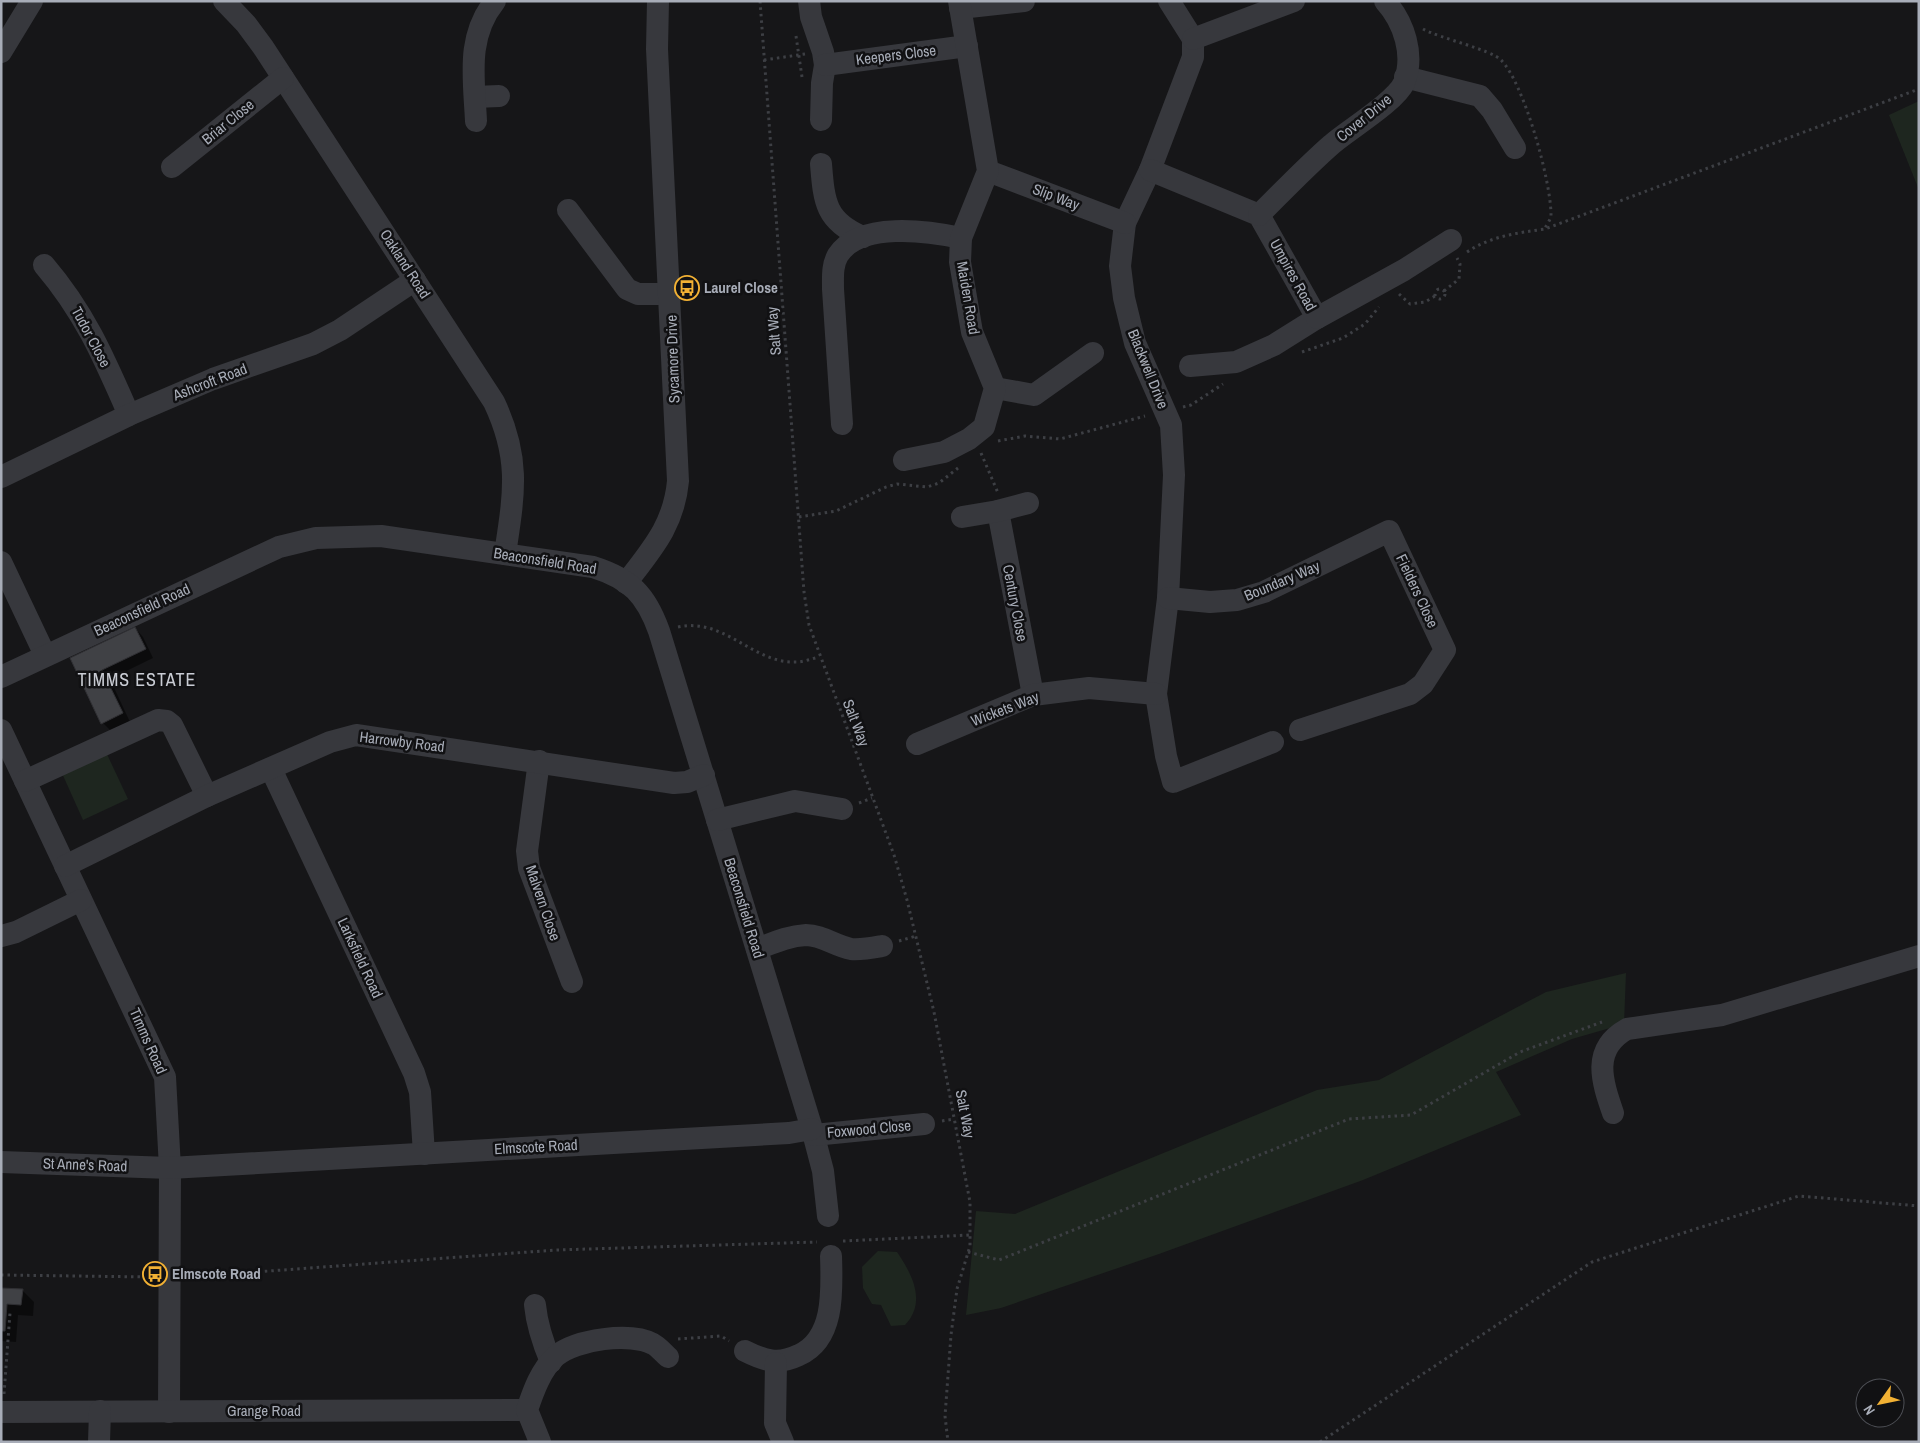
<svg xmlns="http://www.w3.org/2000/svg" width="1920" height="1443" viewBox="0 0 1920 1443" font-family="'Archivo Narrow',sans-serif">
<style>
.green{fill:#1e261f}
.shadow{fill:#0007}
.building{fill:#404145;stroke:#303034}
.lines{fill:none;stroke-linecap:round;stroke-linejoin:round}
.path{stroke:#3d3f44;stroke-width:3;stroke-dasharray:2.5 4;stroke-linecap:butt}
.minor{stroke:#37383d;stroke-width:22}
.labels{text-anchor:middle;stroke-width:5;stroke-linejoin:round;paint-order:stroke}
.street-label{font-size:15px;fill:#a8adb8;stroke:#111113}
.poi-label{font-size:15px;font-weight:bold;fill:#a8adb8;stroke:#111113;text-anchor:start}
.quarter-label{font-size:18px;letter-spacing:1px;fill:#c9ccd4;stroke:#111113}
</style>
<rect width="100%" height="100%" fill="#161618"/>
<!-- green -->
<g class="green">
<path d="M1919,101v89l-30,-75z"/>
<path d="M105,750l23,49 -45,21 -22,-49z"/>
<path d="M1626,973l-2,51 -52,15 -76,33 25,43 -158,65 -204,74 -158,54 -35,7 10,-104 39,3 302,-124 62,-10 167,-88z"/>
<path d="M878,1251l19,1c15,22 30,50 8,73l-14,1 -10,-21 -9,-1 -9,-16 -1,-21z"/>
</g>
<!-- shadow -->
<g class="shadow">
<path d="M135,628l8,9 10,21 -43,21 20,43 -19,9 -8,-8 -32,-65z"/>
<path d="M1,1289l21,1 12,12 -1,14 -15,-1 -2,27 -15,-1z"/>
</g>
<!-- building -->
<g class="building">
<path d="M135,627l11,22 -44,21 21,43 -22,11 -31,-66z"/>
<path d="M1,1288l22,1 -2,16 -14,-1 -2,27h-4z"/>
</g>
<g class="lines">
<!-- path -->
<g class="path">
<path d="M760,1l44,591 5,33 85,230 13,45 27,112 36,190v44l-13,43 -6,46 -6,81 3,26"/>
<path d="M1423,29c16,9 69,21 78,31 23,23 50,121 50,155 0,4 -4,9 -6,13"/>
<path d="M796,36l6,41"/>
<path d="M764,60l41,-6"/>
<path d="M1467,252c24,-16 50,-19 78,-23l374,-140"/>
<circle cx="1440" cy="294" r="5"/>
<path d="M1444,291l15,-12 1,-15 -3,-6"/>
<path d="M1399,294l11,10 15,-2 10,-6"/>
<path d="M1302,352l41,-14 22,-14 14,-17"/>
<path d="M1183,407l8,-2 32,-21"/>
<path d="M998,441l27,-5 35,3 85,-23"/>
<path d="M981,453l17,40"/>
<path d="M799,517l37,-6 50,-24 11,-3 30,3 12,-4 19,-15"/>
<path d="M678,627c47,-10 75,37 118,35 7,0 15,-3 23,-5"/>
<path d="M859,803l13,-5"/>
<path d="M899,941l17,-5"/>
<path d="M942,1121l12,-2"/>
<path d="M843,1241l127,-6"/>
<path d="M968,1252l31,8 350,-141 62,-4 109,-63 82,-30"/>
<path d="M1,1275l150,2"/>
<path d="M187,1277l369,-27 261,-8"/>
<path d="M678,1339l43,-3 8,5"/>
<path d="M4,1394l6,-81"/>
<path d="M1320,1442l272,-180 207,-66 120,10"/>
</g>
<!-- minor -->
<g class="minor">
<path d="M224,1l22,23 17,23 231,355c27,57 20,92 11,152"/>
<path d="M809,1l2,16 12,35 2,13 -3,18 -1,37"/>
<path d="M1169,1l24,38v18l-43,113 -25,53 -5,43 4,32 11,45 36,82 3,50 -6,123 -12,96 10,62 7,26 100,-40"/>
<path d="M960,8l64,-7"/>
<path d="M1193,39l101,-38"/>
<path d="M1,52l31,-51"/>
<path d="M825,65l142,-19"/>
<path d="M1405,77l75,19 12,14 23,38"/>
<path d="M475,97l24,-1"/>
<path d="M476,121c-2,-43 -10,-84 19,-120"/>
<path d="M821,164c3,37 4,57 42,73"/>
<path d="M172,167l111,-89"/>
<path d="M1150,170l109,45 58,103 -43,27 -38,17 -46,4"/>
<path d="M988,171l137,52"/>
<path d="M568,210l59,79 11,5h32"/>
<path d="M1259,215c24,-24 47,-48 72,-70 17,-15 64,-43 73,-62 11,-28 0,-61 -19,-82"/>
<path d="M44,265c41,48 60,93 85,150"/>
<path d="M1317,318l87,-48 47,-30"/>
<path d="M995,388l39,7 59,-42"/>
<path d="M842,424l-9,-135c0,-12 -1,-24 5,-34 22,-34 90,-24 123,-17"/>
<path d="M904,460l40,-8 25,-13 15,-12 11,-39 -23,-56 -12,-70 1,-24 27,-67 -29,-170"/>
<path d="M1,477l128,-62 84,-36 100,-35 27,-14 75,-50"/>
<path d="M998,511l35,184"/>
<path d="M962,517l36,-6 30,-8"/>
<path d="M1,562l44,93"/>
<path d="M626,583c26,-34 48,-58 52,-102l-21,-432 1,-48"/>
<path d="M1168,598l42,4 27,-2 27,-8 125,-61 56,119 -22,34 -13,10 -110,36"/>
<path d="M1,677l278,-130 37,-9 65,-2 212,31c38,12 53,28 66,64l153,498 11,42 5,45"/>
<path d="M1,730l164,347 5,91 -1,244"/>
<path d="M917,744l116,-49 56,-7 67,6"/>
<path d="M539,761l-12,90 2,17 43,114"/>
<path d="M271,769l143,304 6,19 4,62"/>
<path d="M25,781l133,-61 9,1 5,4 35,71"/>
<path d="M717,820l78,-19 47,8"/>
<path d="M65,866l142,-70 123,-54 26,-7 318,48 13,-1 17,-7"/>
<path d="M1,936l15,-4 65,-32"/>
<path d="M757,949c16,-6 31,-13 49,-14 16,0 29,11 45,14 10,1 20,-1 31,-3"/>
<path d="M1613,1113c-11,-32 -22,-64 14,-84l95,-14 197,-59"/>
<path d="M814,1135l110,-11"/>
<path d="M1,1162l169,6 619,-35 23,-4"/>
<path d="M535,1305c2,21 8,38 16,57"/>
<path d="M745,1351c20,10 33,14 54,4 36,-16 33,-65 32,-99"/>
<path d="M776,1363l-1,60 8,19"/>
<path d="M1,1412l526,-2"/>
<path d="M99,1442l1,-31"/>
<path d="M540,1442l-13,-32c6,-18 14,-41 29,-54 20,-17 75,-24 97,-12 6,3 10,9 15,13"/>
</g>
</g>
<!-- icons -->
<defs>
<symbol id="bus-ring" viewBox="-11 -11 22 22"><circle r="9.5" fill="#111113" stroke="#f2b134" stroke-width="1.5"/><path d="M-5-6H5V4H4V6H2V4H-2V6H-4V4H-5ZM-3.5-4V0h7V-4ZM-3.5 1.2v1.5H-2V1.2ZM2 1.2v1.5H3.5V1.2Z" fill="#f2b134"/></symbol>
</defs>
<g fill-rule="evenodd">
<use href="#bus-ring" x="673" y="274" width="28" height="28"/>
<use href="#bus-ring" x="141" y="1260" width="28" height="28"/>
</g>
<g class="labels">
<!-- street labels -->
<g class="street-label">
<text transform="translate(896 55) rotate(-7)" y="5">Keepers Close</text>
<text transform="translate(1364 118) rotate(-39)" y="5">Cover Drive</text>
<text transform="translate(228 122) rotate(-39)" y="5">Briar Close</text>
<text transform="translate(1056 197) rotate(21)" y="5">Slip Way</text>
<text transform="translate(405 264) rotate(57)" y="5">Oakland Road</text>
<text transform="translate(1293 275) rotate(61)" y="5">Umpires Road</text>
<text transform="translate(968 298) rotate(80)" y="5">Maiden Road</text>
<text transform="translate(774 331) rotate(-95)" y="5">Salt Way</text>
<text transform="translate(91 337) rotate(62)" y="5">Tudor Close</text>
<text transform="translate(673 359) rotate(-92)" y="5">Sycamore Drive</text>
<text transform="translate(1148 369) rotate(68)" y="5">Blackwell Drive</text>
<text transform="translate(210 382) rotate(-21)" y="5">Ashcroft Road</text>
<text transform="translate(545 561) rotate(9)" y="5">Beaconsfield Road</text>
<text transform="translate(1282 581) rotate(-23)" y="5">Boundary Way</text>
<text transform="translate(1417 591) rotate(65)" y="5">Fielders Close</text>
<text transform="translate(1015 603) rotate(79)" y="5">Century Close</text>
<text transform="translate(142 610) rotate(-25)" y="5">Beaconsfield Road</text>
<text transform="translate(1005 709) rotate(-21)" y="5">Wickets Way</text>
<text transform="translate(856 723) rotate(69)" y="5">Salt Way</text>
<text transform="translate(402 742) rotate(7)" y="5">Harrowby Road</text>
<text transform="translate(543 903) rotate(71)" y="5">Malvern Close</text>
<text transform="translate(744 908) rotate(73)" y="5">Beaconsfield Road</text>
<text transform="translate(360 958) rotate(65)" y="5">Larksfield Road</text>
<text transform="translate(148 1041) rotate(66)" y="5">Timms Road</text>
<text transform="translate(965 1114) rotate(79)" y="5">Salt Way</text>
<text transform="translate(869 1129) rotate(-5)" y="5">Foxwood Close</text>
<text transform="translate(536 1147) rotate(-3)" y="5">Elmscote Road</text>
<text transform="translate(85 1165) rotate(2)" y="5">St Anne's Road</text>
<text x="264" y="1416">Grange Road</text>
</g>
<!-- poi labels -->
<g class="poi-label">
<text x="704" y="293">Laurel Close</text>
<text x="172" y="1279">Elmscote Road</text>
</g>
<!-- quarter labels -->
<g class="quarter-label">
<text x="137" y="686">TIMMS ESTATE</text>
</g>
</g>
<!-- border -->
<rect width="1920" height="1443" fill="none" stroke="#a8adb8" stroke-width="5"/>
<!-- north arrow -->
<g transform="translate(1880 1403) rotate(237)"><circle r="24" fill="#111113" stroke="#4d4f55"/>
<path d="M0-4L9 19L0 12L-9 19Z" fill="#f2b134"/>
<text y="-8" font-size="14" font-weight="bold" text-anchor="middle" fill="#a8adb8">N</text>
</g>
</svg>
